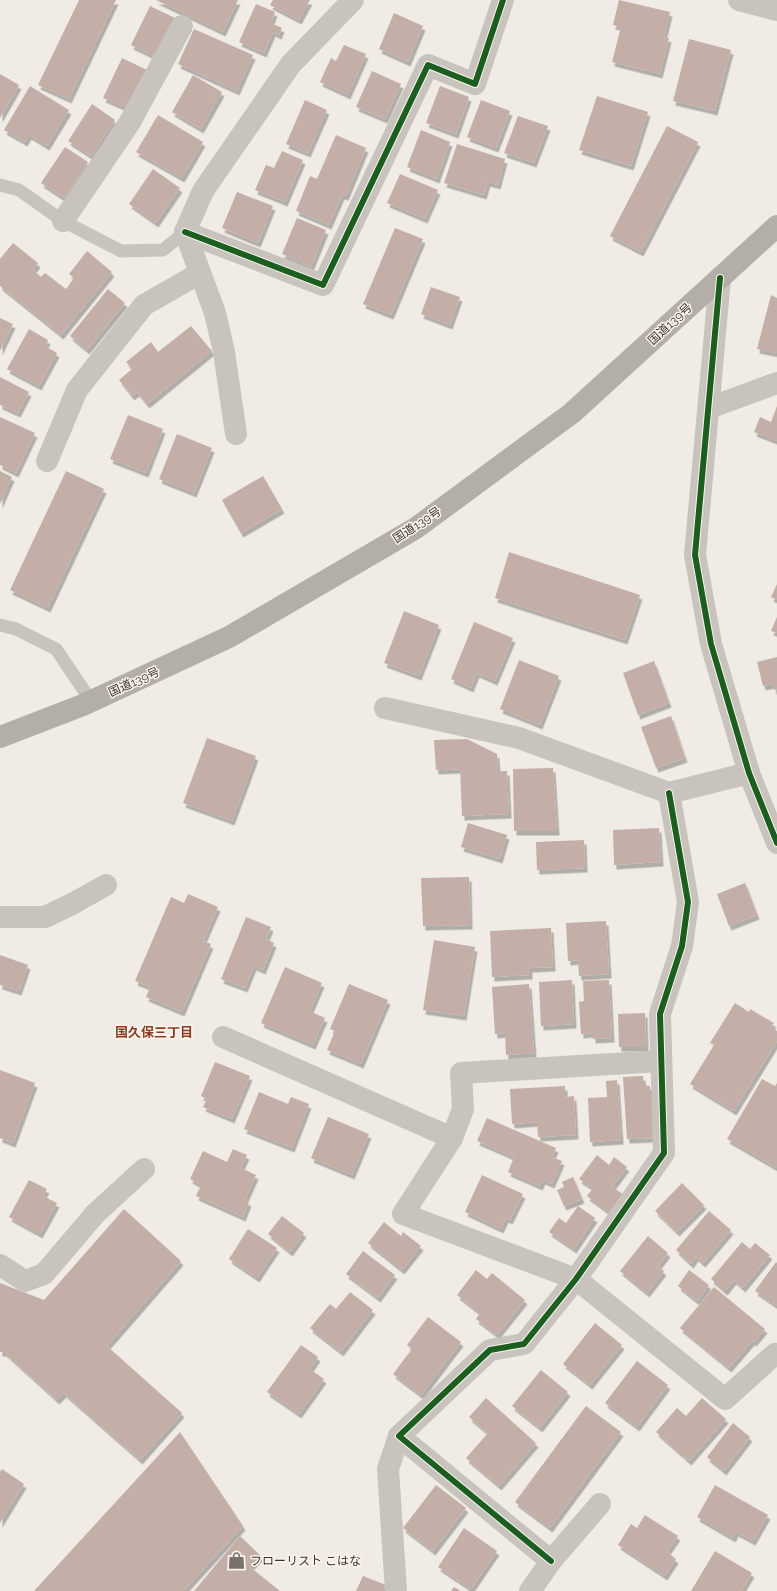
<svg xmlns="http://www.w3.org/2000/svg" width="777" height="1591" viewBox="0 0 777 1591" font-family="Raleway,'Noto Sans JP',sans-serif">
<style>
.building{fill:#c3afa7;filter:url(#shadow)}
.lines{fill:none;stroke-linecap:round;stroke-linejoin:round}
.service{stroke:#c9c3be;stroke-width:13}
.minor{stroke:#c9c3be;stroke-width:22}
.tertiary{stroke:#c9c3be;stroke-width:22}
.trunk{stroke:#b4aea8;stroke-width:22}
.cycleway-casing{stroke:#fbf5ee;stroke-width:8}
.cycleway{stroke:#1b5e20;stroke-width:6}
.labels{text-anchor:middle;stroke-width:3;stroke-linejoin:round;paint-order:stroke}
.street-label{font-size:12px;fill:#3b302b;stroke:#fbf5ee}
.poi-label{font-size:12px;fill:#3b302b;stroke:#fbf5ee;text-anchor:start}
.neighbourhood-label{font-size:13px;font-weight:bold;fill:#8c3b22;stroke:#fbf5ee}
</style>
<defs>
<filter id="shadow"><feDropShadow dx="2.5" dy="4.5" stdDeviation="0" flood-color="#0004"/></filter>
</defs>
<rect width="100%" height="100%" fill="#f0ebe5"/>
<!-- building -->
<g class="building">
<path d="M79,0h37l-47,99 -31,-14z"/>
<path d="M156,0h82l-15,32z"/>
<path d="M273,0h37l-11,20 -29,-15z"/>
<path d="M619,0l51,12 -6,25 5,1 -9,36 -48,-12 9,-35 -8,-2z"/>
<path d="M256,4l19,8 -4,11 11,5 -3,7 -6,-3 -9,21 -25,-11z"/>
<path d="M150,6l25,12 -19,39 -25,-12z"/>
<path d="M394,13l29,13 -15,36 -29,-13z"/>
<path d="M194,29l59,26 -16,36 -59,-27z"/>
<path d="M689,39l42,11 -16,61 -42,-10z"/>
<path d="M344,45l22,9 -18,41 -28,-13 11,-24 5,3z"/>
<path d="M122,58l25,12 -18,39 -26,-11z"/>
<path d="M372,71l29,13 -16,35 -29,-12z"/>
<path d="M0,74l19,11 -19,33z"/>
<path d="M193,75l29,17 -21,37 -29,-17z"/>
<path d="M30,86l39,24 -22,36 -18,-11 -4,7 -21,-12z"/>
<path d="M440,86l29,11 -13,37 -30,-11z"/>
<path d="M597,96l51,16 -17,54 -52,-16z"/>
<path d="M305,100l22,10 -19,43 -22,-9z"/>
<path d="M481,100l29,11 -14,37 -29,-11z"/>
<path d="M92,104l23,16 -24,36 -23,-15z"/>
<path d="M158,115l45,27 -21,36 -46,-26z"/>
<path d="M518,116l30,10 -14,37 -30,-10z"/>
<path d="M667,126l31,16 -57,110 -31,-16z"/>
<path d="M421,130l29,12 -13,37 -30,-12z"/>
<path d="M336,135l30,13 -20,48 -4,-1 -13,30 -33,-14 14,-35 7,3z"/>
<path d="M457,144l48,15 -7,26 -10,-3 -4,13 -40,-12z"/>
<path d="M65,147l23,15 -24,36 -23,-15z"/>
<path d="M282,151l21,9 -18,42 -30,-12 11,-25 8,3z"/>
<path d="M153,169l27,19 -24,35 -27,-19z"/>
<path d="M400,174l38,16 -13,29 -38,-16z"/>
<path d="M237,192l36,14 -15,37 -36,-15z"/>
<path d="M297,218l29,12 -15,37 -29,-13z"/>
<path d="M395,228l28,11 -32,76 -28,-11z"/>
<path d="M13,243l25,20 -5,7 8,7 4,-4 21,16 8,-11 -5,-4 18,-23 25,21 -51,63 -61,-49v-27z"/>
<path d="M431,287l29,10 -10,28 -29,-11z"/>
<path d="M108,289l17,14 -38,47 -17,-14z"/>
<path d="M771,295l6,3v55l-20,-4z"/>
<path d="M0,318l13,6 -13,27z"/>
<path d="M191,326l21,25 -65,53 -10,-12 -5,4 -13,-16 13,-11 -6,-7 25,-20 7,10z"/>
<path d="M29,329l19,11 -3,6 12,7 -18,33 -32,-17z"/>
<path d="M0,377l29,15 -11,21 -18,-8z"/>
<path d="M777,406v35l-23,-9 6,-15 11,5z"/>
<path d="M128,415l35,14 -17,44 -36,-14z"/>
<path d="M0,417l35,16 -19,40 -16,-8z"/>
<path d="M177,434l35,14 -18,45 -35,-14z"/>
<path d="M0,471l12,6 -12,27z"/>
<path d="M66,471l38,18 -56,119 -38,-18z"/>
<path d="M263,476l19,33 -41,24 -19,-33z"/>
<path d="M509,552l131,43 -15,45 -130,-42z"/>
<path d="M777,584v16l-6,-3z"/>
<path d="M404,611l35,14 -20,51 -35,-13z"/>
<path d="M777,617v16l-6,-2z"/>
<path d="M474,622l39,16 -18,43 -18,-8 -6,15 -20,-9z"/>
<path d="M777,657v32l-3,1 -1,-6 -10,2 -6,-24z"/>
<path d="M519,660l40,16 -19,49 -40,-16z"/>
<path d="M654,661l15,42 -31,12 -15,-42z"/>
<path d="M671,716l14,42 -29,10 -15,-41z"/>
<path d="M207,738l49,18 -24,65 -49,-18z"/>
<path d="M467,739l30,15 1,17h9l2,43 -47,2 -2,-47 -24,1 -2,-30z"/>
<path d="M553,768l4,63h-43l-1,-62z"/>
<path d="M468,823l39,12 -7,24 -39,-12z"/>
<path d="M659,828l2,34 -47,3 -1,-35z"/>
<path d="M584,840l1,28 -48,2 -1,-28z"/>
<path d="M469,877l1,48 -47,1 -2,-48z"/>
<path d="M745,883l12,32 -28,11 -12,-32z"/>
<path d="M188,894l30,13 -15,34 8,3 -29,68 -36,-15 4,-10 -15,-6 36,-84 13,6z"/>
<path d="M246,917l25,10 -5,12 8,4 -11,27 -9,-4 -9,22 -24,-9z"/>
<path d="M606,921l3,53 -30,2 -1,-16 -10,1 -2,-38z"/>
<path d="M551,928l2,39 -23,1v7l-38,2 -2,-46z"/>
<path d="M434,940l41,7 -11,69 -41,-6z"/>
<path d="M0,955l28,10 -9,26 -19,-6z"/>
<path d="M285,967l37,16 -12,28 15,7 -12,27 -52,-22z"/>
<path d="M572,980l2,44 -33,2 -2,-44z"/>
<path d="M609,980l3,58 -19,1v-6l-12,1 -2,-32 5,-1 -1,-20z"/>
<path d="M349,984l39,16 -27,64 -34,-14 8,-19 -5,-2z"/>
<path d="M529,984l5,69 -28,2 -1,-22 -10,1 -3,-47z"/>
<path d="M735,1003l14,9 1,-3 24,14 -3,4 6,4v10l-43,70 -44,-27 24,-39 -4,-2z"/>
<path d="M645,1013l1,34h-27l-1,-33z"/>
<path d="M215,1062l35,14 -18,43 -29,-12 4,-8 -6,-3z"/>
<path d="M0,1070l35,13 -22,60 -13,-5z"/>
<path d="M643,1076l1,9 6,1v8h5l1,44 -29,1 -4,-62z"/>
<path d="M762,1079l13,7 2,-3v85l-50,-29z"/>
<path d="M617,1080l4,60 -31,2 -2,-44 19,-1 -1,-16z"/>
<path d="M565,1086v11l9,-1 2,39 -38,2 -1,-15 -25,2 -2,-35z"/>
<path d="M259,1092l29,12 3,-7 18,7 -17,44 -48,-19z"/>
<path d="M328,1117l41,17 -17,41 -41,-17z"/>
<path d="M487,1118l69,30 -4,9 10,4 -10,23 -9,-4 -3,6 -32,-14 6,-15 -37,-16z"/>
<path d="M233,1149l14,6 -6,13 15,7 -11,25 4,2 -6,15 -47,-21 5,-11 -11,-6 13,-28 24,11z"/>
<path d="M597,1155l12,10 5,-8 13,10 -15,20 11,7 -13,19 -23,-17 6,-8 -14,-9z"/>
<path d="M482,1175l41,19 -13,26 -4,-2 -5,11 -36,-17z"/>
<path d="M573,1177l9,22 -18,7 -7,-16 7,-3 -2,-5z"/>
<path d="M29,1180l18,9 -4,7 14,7 -17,31 -31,-17z"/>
<path d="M682,1183l22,22 -27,27 -22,-21z"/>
<path d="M578,1206l17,12 -21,31 -25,-17 10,-14 7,5z"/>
<path d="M124,1209l57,52 -74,85 75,67 -42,47 -76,-67 -7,7 -53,-48h-4v-69l44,17z"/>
<path d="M709,1211l22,19 -28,33 -7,-6 -5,7 -15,-14z"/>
<path d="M282,1216l22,17 -14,19 -22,-18z"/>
<path d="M384,1222l17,14 2,-4 18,14 -19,24 -34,-27z"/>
<path d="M248,1229l29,19 -20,30 -28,-19z"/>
<path d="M648,1236l20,17 -10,13 6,5 -17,22 -27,-22z"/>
<path d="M742,1242l8,7 5,-6 15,12 -27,33 -9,-8 -9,11 -14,-12z"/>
<path d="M363,1251l32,24 -17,23 -32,-24z"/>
<path d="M776,1262l1,1v43l-22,-15z"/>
<path d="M476,1270l11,9 5,-6 33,27 -28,35 -21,-16 4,-6 -23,-18z"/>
<path d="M689,1270l20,15 -12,16 -19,-15z"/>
<path d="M714,1287l51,42 -11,13 -2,-1 -23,27 -49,-40z"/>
<path d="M350,1292l23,18 -32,42 -31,-24 20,-24 6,5z"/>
<path d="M428,1317l33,25 -40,53 -28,-21 19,-25 -5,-4z"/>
<path d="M595,1323l27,22 -32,40 -27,-21z"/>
<path d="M301,1345l17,12 -8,12 14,10 -25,35 -32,-22z"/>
<path d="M637,1361l31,24 -31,42 -32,-24z"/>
<path d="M541,1370l27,22 -28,36 -28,-22z"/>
<path d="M486,1398l50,45 -37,43 -33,-28 22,-25 -19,-16z"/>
<path d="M702,1398l24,21 -37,42 -33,-29 21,-24 9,8z"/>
<path d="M586,1406l35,26 -71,96 -35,-26z"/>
<path d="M733,1423l17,14 -26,34 -17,-14z"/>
<path d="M180,1432l63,94 -60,65h-149z"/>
<path d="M2,1469l22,15 -24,39v-51z"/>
<path d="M436,1485l30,23 -33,43 -30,-23z"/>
<path d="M715,1485l53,30 -15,26 -17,-9 -3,6 -36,-21z"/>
<path d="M645,1515l33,21 -11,16 9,7 -11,17 -47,-31 13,-21 6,4z"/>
<path d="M464,1528l33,23 -26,38 -33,-22z"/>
<path d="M240,1536l21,20 -11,11 30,24h-86z"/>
<path d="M715,1551l37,22 -11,18h-50z"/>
<path d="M363,1576l23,9 -3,6h-27z"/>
<path d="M454,1587l7,4h-10z"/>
</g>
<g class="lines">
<!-- service -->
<g class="service">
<path d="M0,185l19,5 44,31 58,30 42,-1 22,-18"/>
<path d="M0,625l16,4 40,20 35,52"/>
</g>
<!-- minor -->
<g class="minor">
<path d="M739,0l38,10"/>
<path d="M63,221l67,-99 52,-96"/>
<path d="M185,232l138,53 105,-220 47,19 28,-84"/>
<path d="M709,408l68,-25"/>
<path d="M236,434l-12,-82 -9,-39 -30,-81 18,-41 88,-127 62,-64"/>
<path d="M47,461l30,-71 67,-85 56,-32"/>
<path d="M385,708l134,30 150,55 80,-20"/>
<path d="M0,917h45l27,-13 34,-19"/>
<path d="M223,1037l229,101"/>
<path d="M661,1061l-200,12 2,36 -11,29 -49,76 173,65 149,120 50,-45 2,1"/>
<path d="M0,1265l25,16 19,-7 51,-60 49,-45"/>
<path d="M551,1561l-152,-125 91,-86 34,-6 52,-65 88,-126 -4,-139 22,-68 6,-44 -19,-109"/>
<path d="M396,1591l-8,-122 11,-33"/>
<path d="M530,1591l21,-30 49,-57"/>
</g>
<!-- tertiary -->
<path class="tertiary" d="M720,278l-25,277 16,89 38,129 28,70"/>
<!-- trunk -->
<path class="trunk" d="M0,737l83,-32 146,-68 187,-109 156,-115 205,-187"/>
<defs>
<g id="cycleway">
<path d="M185,232l138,53 105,-220 47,19 28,-84"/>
<path d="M720,278l-25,277 16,89 38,129 28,70"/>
<path d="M551,1561l-152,-125 91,-86 34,-6 52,-65 88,-126 -4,-139 22,-68 6,-44 -19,-109"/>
</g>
</defs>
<!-- cycleway casing -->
<use href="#cycleway" class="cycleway-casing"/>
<!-- cycleway -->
<use href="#cycleway" class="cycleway"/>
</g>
<!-- icons -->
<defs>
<symbol id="shop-bare" viewBox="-9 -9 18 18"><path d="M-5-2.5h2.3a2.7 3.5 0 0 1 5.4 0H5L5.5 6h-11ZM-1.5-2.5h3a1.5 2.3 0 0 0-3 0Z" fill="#7a716c" stroke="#fbf5ee" stroke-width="2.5" paint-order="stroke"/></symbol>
</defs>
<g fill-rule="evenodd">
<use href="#shop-bare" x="224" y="1548" width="25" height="25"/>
</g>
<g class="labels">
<!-- street labels -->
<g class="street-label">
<text transform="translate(670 324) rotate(-43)" y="4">国道139号</text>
<text transform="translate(417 525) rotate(-33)" y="4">国道139号</text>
<text transform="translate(134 682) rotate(-24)" y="4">国道139号</text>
</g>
<!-- poi labels -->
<g class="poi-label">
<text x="250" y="1565">フローリスト こはな</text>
</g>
<!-- neighbourhood labels -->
<g class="neighbourhood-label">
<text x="154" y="1037">国久保三丁目</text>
</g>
</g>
</svg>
